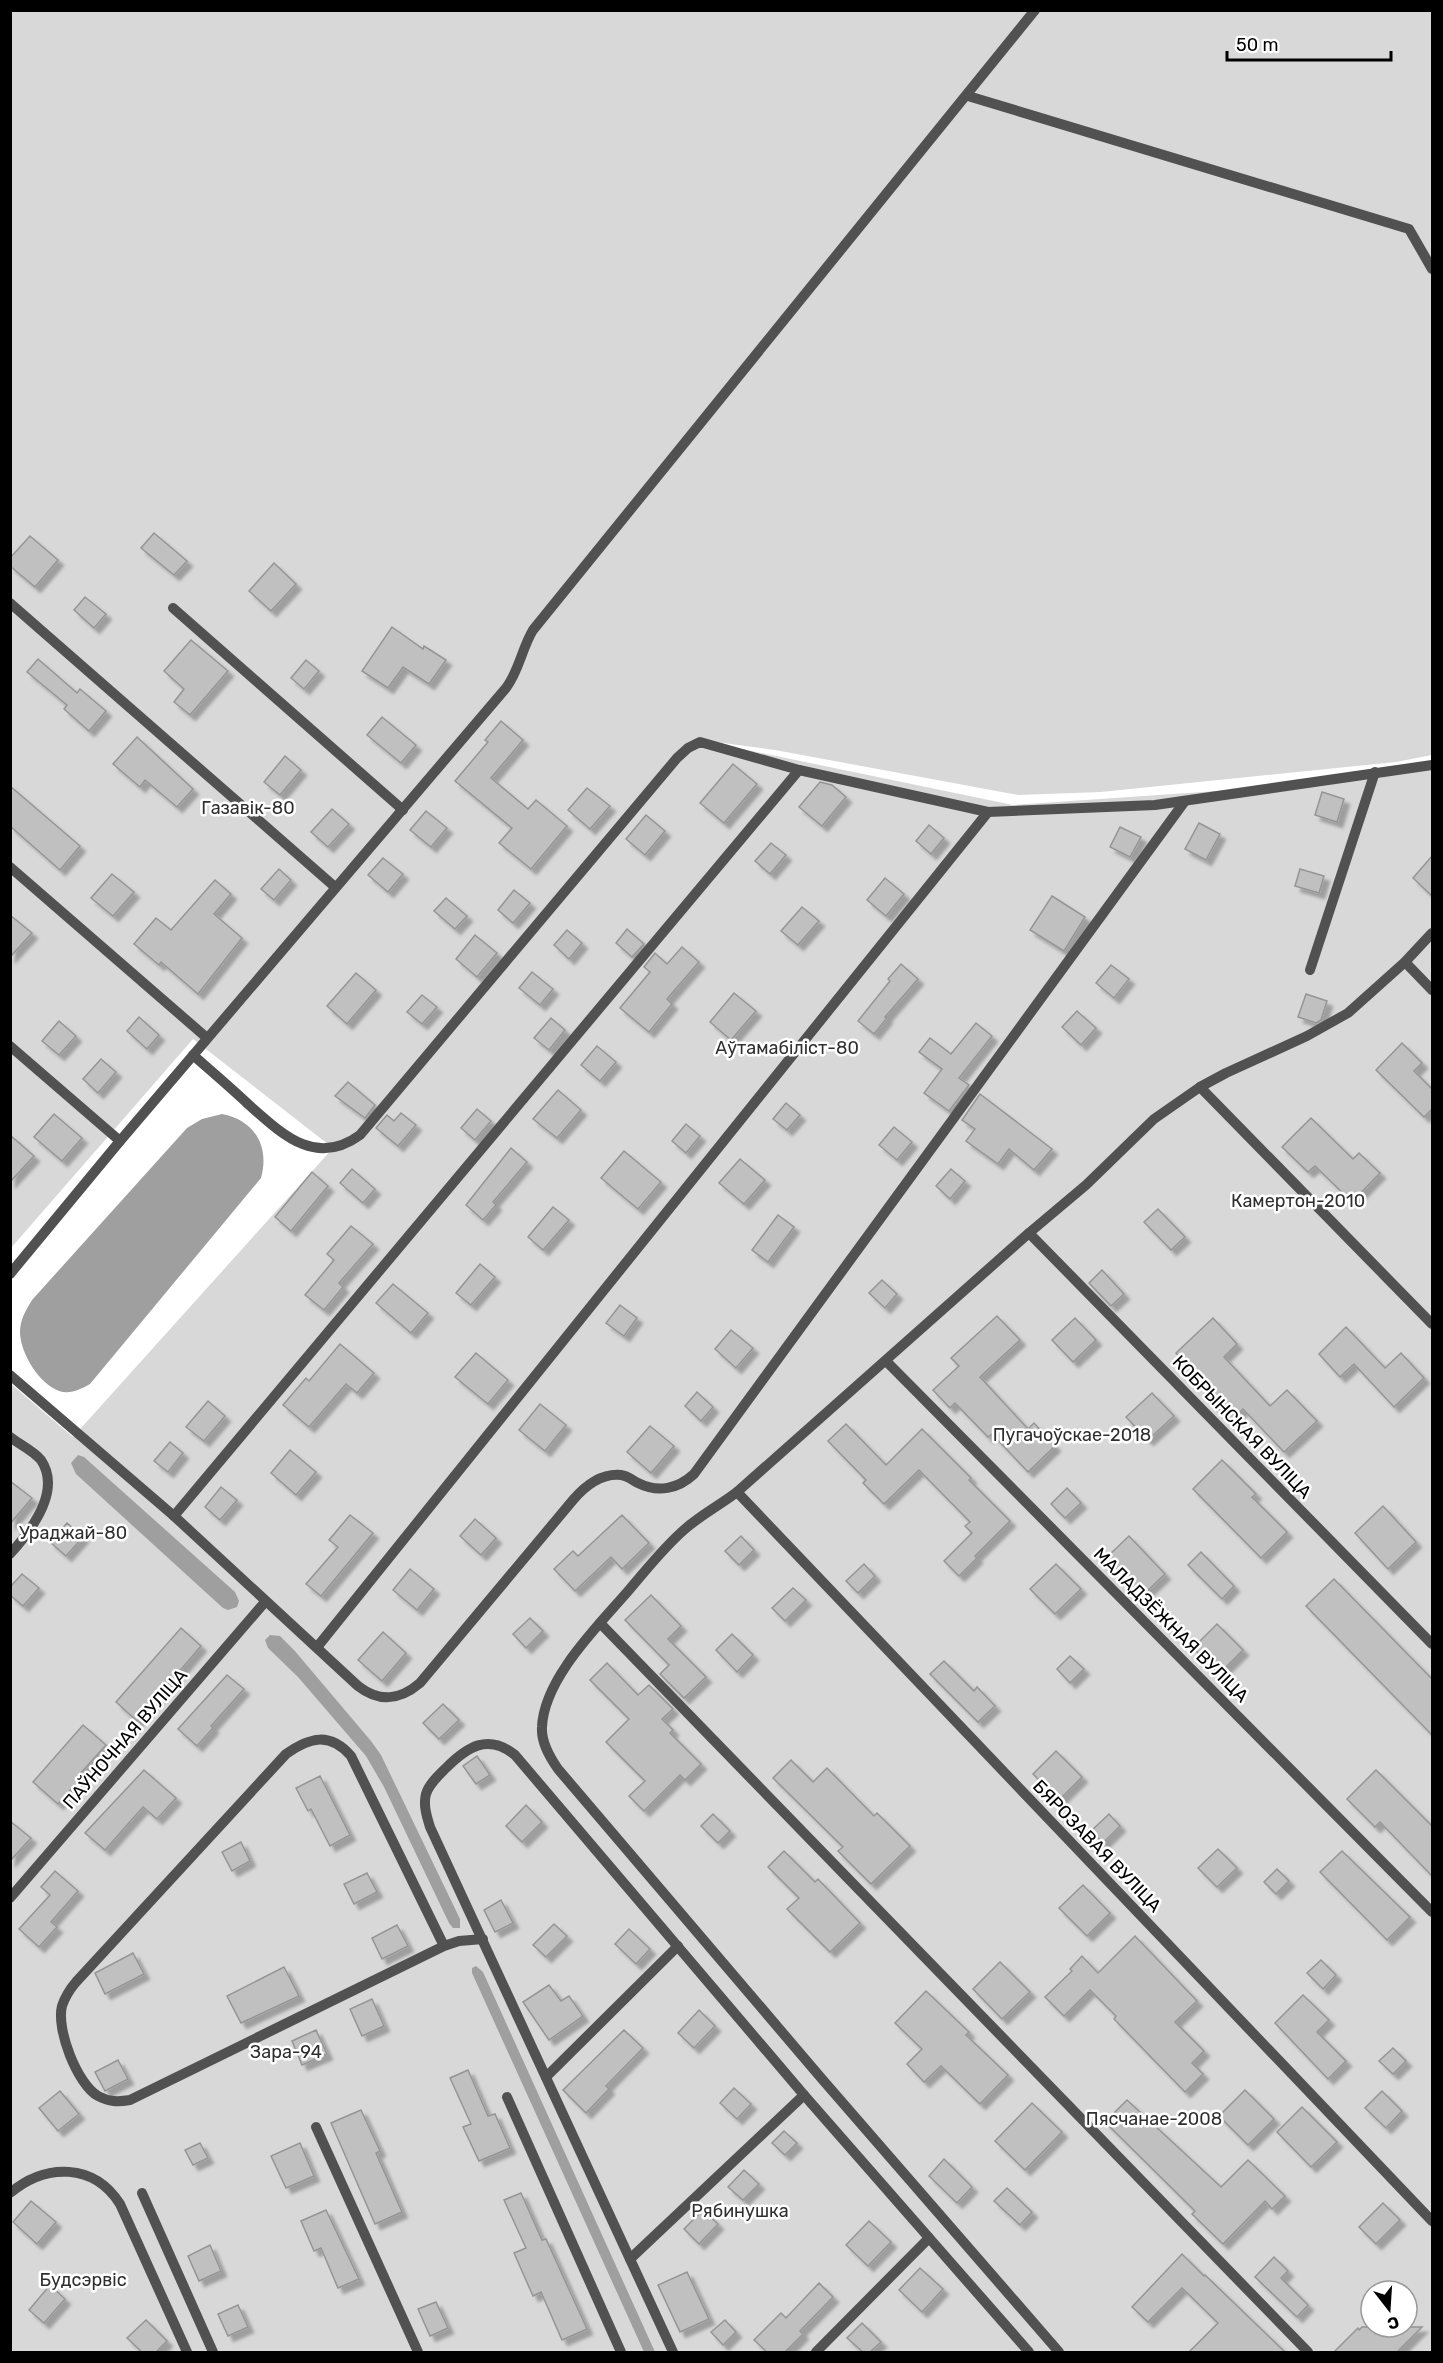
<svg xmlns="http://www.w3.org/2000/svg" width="1443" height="2363" viewBox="0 0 1443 2363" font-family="Rubik,sans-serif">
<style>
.green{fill:#d8d8d8;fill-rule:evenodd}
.water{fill:#9f9f9f}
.building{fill:#c0c0c0;stroke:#959595;stroke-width:1.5;filter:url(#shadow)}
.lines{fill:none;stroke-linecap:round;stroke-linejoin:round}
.service{stroke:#515151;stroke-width:10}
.labels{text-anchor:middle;stroke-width:5;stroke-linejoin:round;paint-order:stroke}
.park-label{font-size:18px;fill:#2f2f2f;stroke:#fff}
.street-label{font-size:18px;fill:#000;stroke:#fff}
</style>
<defs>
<filter id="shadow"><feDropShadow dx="5.5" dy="5.5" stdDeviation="1.5" flood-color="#0004"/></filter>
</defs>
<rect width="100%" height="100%" fill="#fff"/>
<!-- green -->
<path class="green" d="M11,11h1421v744l-36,7 -295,30 -83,3 -243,-45 -81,-11 319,66 248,-17 171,-27v1591h-1421v-968l62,53 260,-289 -140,-109 -182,209zM1371,2291h36v36h-36z"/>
<!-- water -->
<g class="water">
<path d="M222,1114c32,6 48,32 39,64l-171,206c-9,5 -20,11 -31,7 -20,-7 -40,-39 -39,-61 1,-12 6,-20 12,-30l155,-172 15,-9z"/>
<path d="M78,1455l6,2 151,135 4,9 -2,6 -9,3 -5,-2 -147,-134 -5,-11z"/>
<path d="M270,1635l10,1 14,14 77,91 10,14 79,164v9h-7l-4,-5 -65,-136 -18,-31 -68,-79 -30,-29 -3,-8z"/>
<path d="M476,1966l7,6 172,380h-11l-172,-379v-5z"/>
</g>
<!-- building -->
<g class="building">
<path d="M154,533l33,28 -13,14 -33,-27z"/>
<path d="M30,536l28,24 -23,27 -25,-21v-8z"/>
<path d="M274,563l22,21 -25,27 -22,-20z"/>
<path d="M85,597l21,17 -12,14 -20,-18z"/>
<path d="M392,627l31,22 1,-3 22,14 -17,24 -26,-17 -15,21 -26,-17z"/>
<path d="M191,640l37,31 -38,44 -16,-13 10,-13 -20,-18z"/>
<path d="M38,659l39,34 3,-4 26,22 -17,20 -25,-22 3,-4 -40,-33z"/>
<path d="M306,660l13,11 -15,18 -13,-11z"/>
<path d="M382,717l34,28 -15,18 -34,-28z"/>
<path d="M501,721l22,19 -32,38 37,31 8,-9 31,26 -36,43 -32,-26 13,-15 -57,-47 33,-39 -3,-2z"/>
<path d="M137,737l56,52 -16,18 -32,-27 -5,7 -27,-23z"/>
<path d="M285,756l16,14 -21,25 -16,-13z"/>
<path d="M733,764l24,20 -33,39 -24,-20z"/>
<path d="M820,782l12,3 14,12 -24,29 -23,-19z"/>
<path d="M10,786l70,60 -20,24 -50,-44z"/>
<path d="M587,788l23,18 -20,23 -22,-19z"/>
<path d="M1322,792l22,7 -7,23 -22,-7z"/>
<path d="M332,809l17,15 -21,23 -17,-15z"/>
<path d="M426,811l21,17 -16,19 -21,-17z"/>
<path d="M646,815l19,16 -20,24 -19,-16z"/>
<path d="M1199,823l21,11 -14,26 -21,-11z"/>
<path d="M929,825l15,13 -13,16 -15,-13z"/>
<path d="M1120,827l21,10 -11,20 -20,-10z"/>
<path d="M771,843l15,12 -16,19 -15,-13z"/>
<path d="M1432,856v40l-19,-18z"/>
<path d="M383,858l20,16 -15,18 -20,-17z"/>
<path d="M279,869l12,11 -17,20 -13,-11z"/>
<path d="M1300,869l24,7 -5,17 -24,-7z"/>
<path d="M112,874l22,18 -21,24 -22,-18z"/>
<path d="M885,878l19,16 -18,22 -19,-16z"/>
<path d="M215,880l16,14 -17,20 28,24 -44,56 -37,-32 -2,3 -25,-21 22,-26 15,12z"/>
<path d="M514,890l16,13 -17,20 -15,-13z"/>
<path d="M1052,896l33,21 -21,34 -34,-21z"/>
<path d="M446,898l21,18 -12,13 -21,-18z"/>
<path d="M802,907l17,14 -21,24 -17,-14z"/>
<path d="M10,915l22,18 -22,24z"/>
<path d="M627,929l17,15 -12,13 -16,-14z"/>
<path d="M567,930l15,13 -13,16 -15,-14z"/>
<path d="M475,935l22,18 -20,24 -21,-18z"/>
<path d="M682,947l17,15 -32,37 5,5 -23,28 -29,-24 30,-36 -6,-5 11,-14 12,11z"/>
<path d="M901,964l17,15 -33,38 2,1 -13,16 -16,-13 32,-40 -2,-2z"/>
<path d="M1111,965l18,14 -15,19 -18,-15z"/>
<path d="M532,972l21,17 -13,16 -21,-17z"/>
<path d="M356,973l20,17 -29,34 -20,-18z"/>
<path d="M734,993l22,18 -25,29 -21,-18z"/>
<path d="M1306,994l21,7 -6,19 -5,3 -18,-6z"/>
<path d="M422,995l15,12 -15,17 -15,-12z"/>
<path d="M1077,1011l19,17 -15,17 -19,-18z"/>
<path d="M139,1017l20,18 -12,14 -20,-18z"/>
<path d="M551,1018l14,12 -16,20 -15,-12z"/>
<path d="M59,1021l17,15 -17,19 -17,-14z"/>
<path d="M976,1023l16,13 -33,42 10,7 -20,26 -25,-18 18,-24 -23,-17 11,-14 21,16z"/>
<path d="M1402,1043l20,20 -8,8 18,18v20l-8,8 -48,-47z"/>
<path d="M597,1046l19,16 -16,19 -19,-16z"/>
<path d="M101,1059l15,13 -18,21 -15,-14z"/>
<path d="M348,1082l27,23 -10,13 -30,-22z"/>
<path d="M558,1090l23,20 -24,28 -24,-19z"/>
<path d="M980,1094l72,55 -18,21 -25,-21 -11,15 -32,-23 9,-12 -13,-9z"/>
<path d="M786,1103l14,12 -13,15 -14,-11z"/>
<path d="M477,1109l14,12 -16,19 -14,-12z"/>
<path d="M401,1113l15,12 -18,21 -22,-18 11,-13 7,6z"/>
<path d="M54,1114l28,24 -20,23 -28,-24z"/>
<path d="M1311,1118l42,41 6,-6 21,20 -28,29 -37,-36 -7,6 -26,-25z"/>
<path d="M686,1124l14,12 -14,17 -14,-12z"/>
<path d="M894,1127l18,15 -15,18 -18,-15z"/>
<path d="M10,1135l24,21 -24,26z"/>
<path d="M511,1148l16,14 -34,40 3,3 -13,15 -17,-15z"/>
<path d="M624,1151l37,31 -23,27 -37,-31z"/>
<path d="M740,1159l25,21 -21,24 -25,-21z"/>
<path d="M352,1169l23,20 -12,14 -23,-20z"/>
<path d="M951,1169l14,12 -15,18 -14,-13z"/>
<path d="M312,1172l16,14 -37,45 -16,-14z"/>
<path d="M553,1207l16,13 -26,30 -15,-13z"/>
<path d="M1158,1209l27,28 -14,13 -27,-28z"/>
<path d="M778,1215l16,12 -26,35 -16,-12z"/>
<path d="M351,1226l22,18 -34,39 4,4 -19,23 -19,-15 29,-35 -7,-6z"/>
<path d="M480,1264l15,13 -24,28 -15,-12z"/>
<path d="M1102,1270l22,24 -13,12 -22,-23z"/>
<path d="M882,1280l15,14 -12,14 -16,-15z"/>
<path d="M393,1284l35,29 -17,20 -35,-30z"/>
<path d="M620,1305l17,13 -13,18 -18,-13z"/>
<path d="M997,1316l23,24 -40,37 48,52 6,-6 21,23 -27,26 -36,-38 -4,3 -33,-34 -5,5 -17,-18 26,-24 -8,-8z"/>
<path d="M1075,1318l21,22 -23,22 -21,-22z"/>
<path d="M1213,1318l24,26 -13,13 46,49 17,-16 30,31 -33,31 -41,-43 -13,12 -24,-25 5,-5 -35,-38z"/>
<path d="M1346,1327l39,41 16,-15 23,25 -30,29 -40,-43 -14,13 -21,-23z"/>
<path d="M731,1330l22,18 -17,20 -21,-19z"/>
<path d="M340,1344l34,29 -17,20 -11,-9 -37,43 -26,-22 23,-27 3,3z"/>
<path d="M476,1353l32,27 -20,24 -33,-27z"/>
<path d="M697,1392l16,15 -12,14 -16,-15z"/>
<path d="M1152,1393l22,23 -26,24 -22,-23z"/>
<path d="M208,1401l17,15 -21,25 -18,-14z"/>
<path d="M540,1404l26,21 -21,26 -26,-21z"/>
<path d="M846,1424l40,41 36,-36 49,49 -2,2 41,41 -35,35 2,2 -18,18 -15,-15 28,-28 -7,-7 5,-4 -51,-52 -35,34 -21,-21 3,-3 -38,-39z"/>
<path d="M650,1426l24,20 -23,27 -24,-21z"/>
<path d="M170,1442l13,11 -15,19 -14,-11z"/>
<path d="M290,1450l26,22 -20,23 -25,-22z"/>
<path d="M1222,1460l34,34 -4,3 35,35 -26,26 -68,-69z"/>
<path d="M10,1481l22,17 -22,26z"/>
<path d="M221,1487l16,13 -17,20 -15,-13z"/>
<path d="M1067,1488l14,15 -16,15 -14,-14z"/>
<path d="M1383,1506l33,36 -28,27 -33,-36z"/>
<path d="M350,1515l23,18 -52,63 -15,-12 32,-37 -9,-7z"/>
<path d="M622,1515l27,28 -27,26 -11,-12 -36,34 -21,-22 19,-18 5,5z"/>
<path d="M475,1519l21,19 -15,17 -21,-19z"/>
<path d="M67,1523l16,14 -17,19 -16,-14z"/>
<path d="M741,1536l13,14 -15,15 -14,-14z"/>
<path d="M1129,1536l36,38 -23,22 -36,-38z"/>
<path d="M1201,1552l33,34 -12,13 -34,-34z"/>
<path d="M864,1564l11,12 -17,17 -12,-12z"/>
<path d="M1056,1564l25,25 -26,25 -25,-25z"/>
<path d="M410,1569l24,20 -17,21 -24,-20z"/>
<path d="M22,1574l17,14 -16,18 -13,-11v-8z"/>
<path d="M1334,1579l98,100v56l-126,-129z"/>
<path d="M793,1588l13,12 -21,21 -13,-13z"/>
<path d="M651,1595l30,31 -13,13 38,38 -22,21 -24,-24 9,-9 -44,-45z"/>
<path d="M530,1618l13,13 -17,17 -13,-14z"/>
<path d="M1217,1624l26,26 -24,24 -26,-26z"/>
<path d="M181,1628l20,18 -64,75 -21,-19z"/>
<path d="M383,1632l23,21 -24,28 -24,-21z"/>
<path d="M732,1634l21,21 -16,17 -21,-22z"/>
<path d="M1070,1656l14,13 -14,14 -13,-14z"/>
<path d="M944,1661l30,30 3,-4 18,19 -17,16 -48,-48z"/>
<path d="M607,1663l31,32 11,-10 24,24 -11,10 11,11 -3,3 31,31 -16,16 -5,-5 -36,36 -15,-15 16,-15 -39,-39 23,-23 -39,-39z"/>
<path d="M227,1675l17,14 -33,37 2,2 -16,18 -19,-17z"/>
<path d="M443,1704l16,16 -20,19 -16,-16z"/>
<path d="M83,1725l23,20 -28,31 2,3 -22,25 -25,-22z"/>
<path d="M1056,1751l26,26 -23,23 -26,-26z"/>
<path d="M477,1756l13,19 -14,9 -13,-18z"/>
<path d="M791,1760l22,22 14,-14 47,48 3,-3 33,33 -39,38 -33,-33 5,-4 -70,-69z"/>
<path d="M144,1770l32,28 -19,21 -14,-12 -38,43 -20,-17z"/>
<path d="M1376,1770l56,56v50l-52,-54 -5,5 -28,-28z"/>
<path d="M320,1776l30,59 -20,11 -19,-37 -3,2 -12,-23z"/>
<path d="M526,1805l16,17 -20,20 -16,-16z"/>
<path d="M713,1814l17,17 -12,12 -17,-17z"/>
<path d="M1109,1814l11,12 -17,17 -12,-12z"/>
<path d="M10,1821l21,17 -21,23z"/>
<path d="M241,1842l9,19 -18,10 -10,-19z"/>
<path d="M1218,1849l19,19 -20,19 -19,-19z"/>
<path d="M784,1851l31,31 3,-3 42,44 -30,29 -43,-43 12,-11 -31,-31z"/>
<path d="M1342,1851l68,66 -23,23 -67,-68z"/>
<path d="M1277,1869l12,12 -13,13 -12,-12z"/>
<path d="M55,1871l23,20 -27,31 6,5 -18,20 -20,-18 31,-34 -9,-8z"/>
<path d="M367,1873l10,19 -23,12 -10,-20z"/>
<path d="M1083,1885l27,28 -23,23 -28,-28z"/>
<path d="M501,1900l12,23 -18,9 -11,-22z"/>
<path d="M554,1924l13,12 -21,21 -13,-12z"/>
<path d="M397,1925l11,21 -26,13 -10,-21z"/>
<path d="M629,1929l21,20 -14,15 -21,-20z"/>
<path d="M1135,1936l62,65 -22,21 29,29 -12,12 11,11 -18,18 -71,-73 2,-3 -26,-26 -26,26 -19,-19 27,-26 -2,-2 12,-13 16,17z"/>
<path d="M133,1953l11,21 -39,20 -10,-21z"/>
<path d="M1321,1960l15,15 -13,14 -16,-16z"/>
<path d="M1000,1962l30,30 -28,27 -29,-30z"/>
<path d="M284,1967l15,29 -58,27 -14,-27z"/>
<path d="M549,1985l12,16 8,-5 14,20 -34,24 -26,-38z"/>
<path d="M926,1991l43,41 -3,3 42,40 -28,29 -39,-38 -17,16 -17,-18 15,-15 -27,-26z"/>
<path d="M1303,1995l26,25 -12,12 29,29 -18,18 -53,-56z"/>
<path d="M372,1999l12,27 -22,10 -12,-27z"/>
<path d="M699,2010l16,16 -21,22 -16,-15z"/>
<path d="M316,2030l11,24 -25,11 -10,-24z"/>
<path d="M624,2030l19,18 -37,38 3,3 -23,24 -23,-23z"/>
<path d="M1393,2048l13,13 -13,13 -14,-13z"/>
<path d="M118,2060l10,19 -23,12 -10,-19z"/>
<path d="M468,2070l20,46 7,-2 15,34 -31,13 -16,-34 8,-3 -21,-46z"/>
<path d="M734,2088l17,16 -14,15 -17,-16z"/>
<path d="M1245,2090l29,29 -26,26 -29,-29z"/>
<path d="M60,2091l19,23 -21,17 -19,-23z"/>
<path d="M1382,2091l20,20 -16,17 -21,-20z"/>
<path d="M1127,2100l94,87 27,-27 37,36 -13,13 -7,-8 -42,43 -31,-30 3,-3 -90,-89z"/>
<path d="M1032,2103l30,29 -37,38 -30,-29z"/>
<path d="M1302,2107l35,35 -26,25 -34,-35z"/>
<path d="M361,2110l19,41 -4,2 26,59 -27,12 -44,-101z"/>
<path d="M784,2131l13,12 -12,12 -13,-12z"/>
<path d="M200,2143l8,15 -15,7 -8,-15z"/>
<path d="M300,2143l14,33 -28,12 -15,-32z"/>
<path d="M944,2159l28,28 -15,16 -28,-27z"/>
<path d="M744,2170l15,14 -16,16 -15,-13z"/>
<path d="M1007,2188l25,24 -12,13 -26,-24z"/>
<path d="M521,2193l21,47 4,-1 41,90 -25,11 -21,-48 -8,4 -19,-43 12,-5 -22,-48z"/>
<path d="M31,2201l25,21 -19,22 -24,-22z"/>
<path d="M1383,2203l17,17 -24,24 -17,-17z"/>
<path d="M326,2210l33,69 -21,9 -17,-40 -7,3 -13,-30z"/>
<path d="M703,2210l15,14 -19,20 -15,-15z"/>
<path d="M869,2221l22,21 -23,24 -22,-21z"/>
<path d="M210,2245l11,26 -22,10 -11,-25z"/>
<path d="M1182,2254l22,22 1,-1 80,77h-96l29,-29 -36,-35 -34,34 -16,-15z"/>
<path d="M1274,2257l14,14 -7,7 27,27 -11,12 -42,-40z"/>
<path d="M920,2268l23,21 -21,23 -23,-22z"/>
<path d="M687,2272l22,47 -29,13 -22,-47z"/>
<path d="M819,2283l14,14 -33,34 3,3 -18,18h-18l-13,-12 27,-27 5,5z"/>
<path d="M50,2285l15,14 -21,24 -15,-13z"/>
<path d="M436,2302l12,26 -18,8 -12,-27z"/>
<path d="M238,2305l10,22 -20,9 -10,-22z"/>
<path d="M146,2320l21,21 -11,11h-14l-15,-14z"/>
<path d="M725,2320l11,12 -13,13 -12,-13z"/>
<path d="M862,2323l19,19 -11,10h-7l-16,-14z"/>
<path d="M1362,2327h60l-25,25h-63l24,-24 1,2z"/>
</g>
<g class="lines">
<!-- service -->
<g class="service">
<path d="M968,96l441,133 23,40"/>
<path d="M10,603l325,284"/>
<path d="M173,608l230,202"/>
<path d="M10,867l197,171"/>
<path d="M1405,962l27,28"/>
<path d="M1310,970l65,-198"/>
<path d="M10,1046l110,95"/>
<path d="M193,1055c18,16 37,32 55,49 33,29 67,64 112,31l317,-377 11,-10 12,-6 99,28 189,42 167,-7 277,-40"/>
<path d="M1200,1087l232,237"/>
<path d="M1029,1233l403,411"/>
<path d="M10,1274l110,-133 386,-453c13,-17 16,-40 27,-58l502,-620"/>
<path d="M886,1361l546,551"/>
<path d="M10,1375l164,141 184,170c22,17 42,14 62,-3l153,-183c12,-14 28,-27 48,-25 7,1 11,5 17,8 20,10 40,6 56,-9l491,-673"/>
<path d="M10,1437c9,7 24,14 31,23 21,31 -11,72 -31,94"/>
<path d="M737,1492l695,729"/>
<path d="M174,1516l625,-746"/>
<path d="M600,1623l708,729"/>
<path d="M318,1646l670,-834"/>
<path d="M10,1898l255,-296"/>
<path d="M444,1946l-93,-190c-21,-24 -41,-19 -65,-2l-210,228c-6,7 -11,15 -14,24 -6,23 15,78 36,90 11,6 20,6 32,4l314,-154 15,-5 24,-2"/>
<path d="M546,2077l132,-131"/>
<path d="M507,2097l114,255"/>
<path d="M316,2127l102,225"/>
<path d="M10,2193c36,-30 84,-30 110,11l67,148"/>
<path d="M142,2193l71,159"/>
<path d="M630,2259l174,-164"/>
<path d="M673,2352l-243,-525c-3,-10 -7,-22 -4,-33 3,-10 12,-18 20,-26 21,-21 42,-35 69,-13l289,340 225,257"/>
<path d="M816,2352l113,-114"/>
<path d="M1059,2352l-237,-273 -264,-310c-9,-13 -17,-27 -16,-42 2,-49 57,-102 87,-137 18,-21 35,-43 56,-61 16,-14 35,-24 52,-37l292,-259 57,-48 68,-66 46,-32 26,-14 81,-37 41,-23 57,-51 27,-29"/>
</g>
</g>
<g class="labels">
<!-- park labels -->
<g class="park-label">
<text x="248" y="814">Газавік-80</text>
<text x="787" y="1054">Аўтамабіліст-80</text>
<text x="1298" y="1207">Камертон-2010</text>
<text x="1072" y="1441">Пугачоўскае-2018</text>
<text x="73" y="1539">Ураджай-80</text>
<text x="286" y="2058">Зара-94</text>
<text x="1154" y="2125">Пясчанае-2008</text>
<text x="740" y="2217">Рябинушка</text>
<text x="83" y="2286">Будсэрвіс</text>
</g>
<!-- street labels -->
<g class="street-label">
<text transform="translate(1242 1427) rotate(46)" y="6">КОБРЫНСКАЯ ВУЛІЦА</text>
<text transform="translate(1171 1625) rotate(45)" y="6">МАЛАДЗЁЖНАЯ ВУЛІЦА</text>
<text transform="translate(125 1739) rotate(-49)" y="6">ПАЎНОЧНАЯ ВУЛІЦА</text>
<text transform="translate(1097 1846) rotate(46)" y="6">БЯРОЗАВАЯ ВУЛІЦА</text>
</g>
</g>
<!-- border -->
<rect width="1443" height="2363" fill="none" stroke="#000000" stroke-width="24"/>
<!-- north arrow -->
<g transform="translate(1389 2309) rotate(163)"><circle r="28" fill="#ffffff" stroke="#999999" stroke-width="1.5"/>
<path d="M0-4.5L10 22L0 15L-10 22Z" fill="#000000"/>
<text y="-9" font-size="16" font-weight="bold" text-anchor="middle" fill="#000000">С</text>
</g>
<!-- scale -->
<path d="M1227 51v9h164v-9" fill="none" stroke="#000000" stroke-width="3"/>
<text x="1236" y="51" font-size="18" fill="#000000" stroke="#ffffff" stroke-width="4.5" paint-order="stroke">50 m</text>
</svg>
